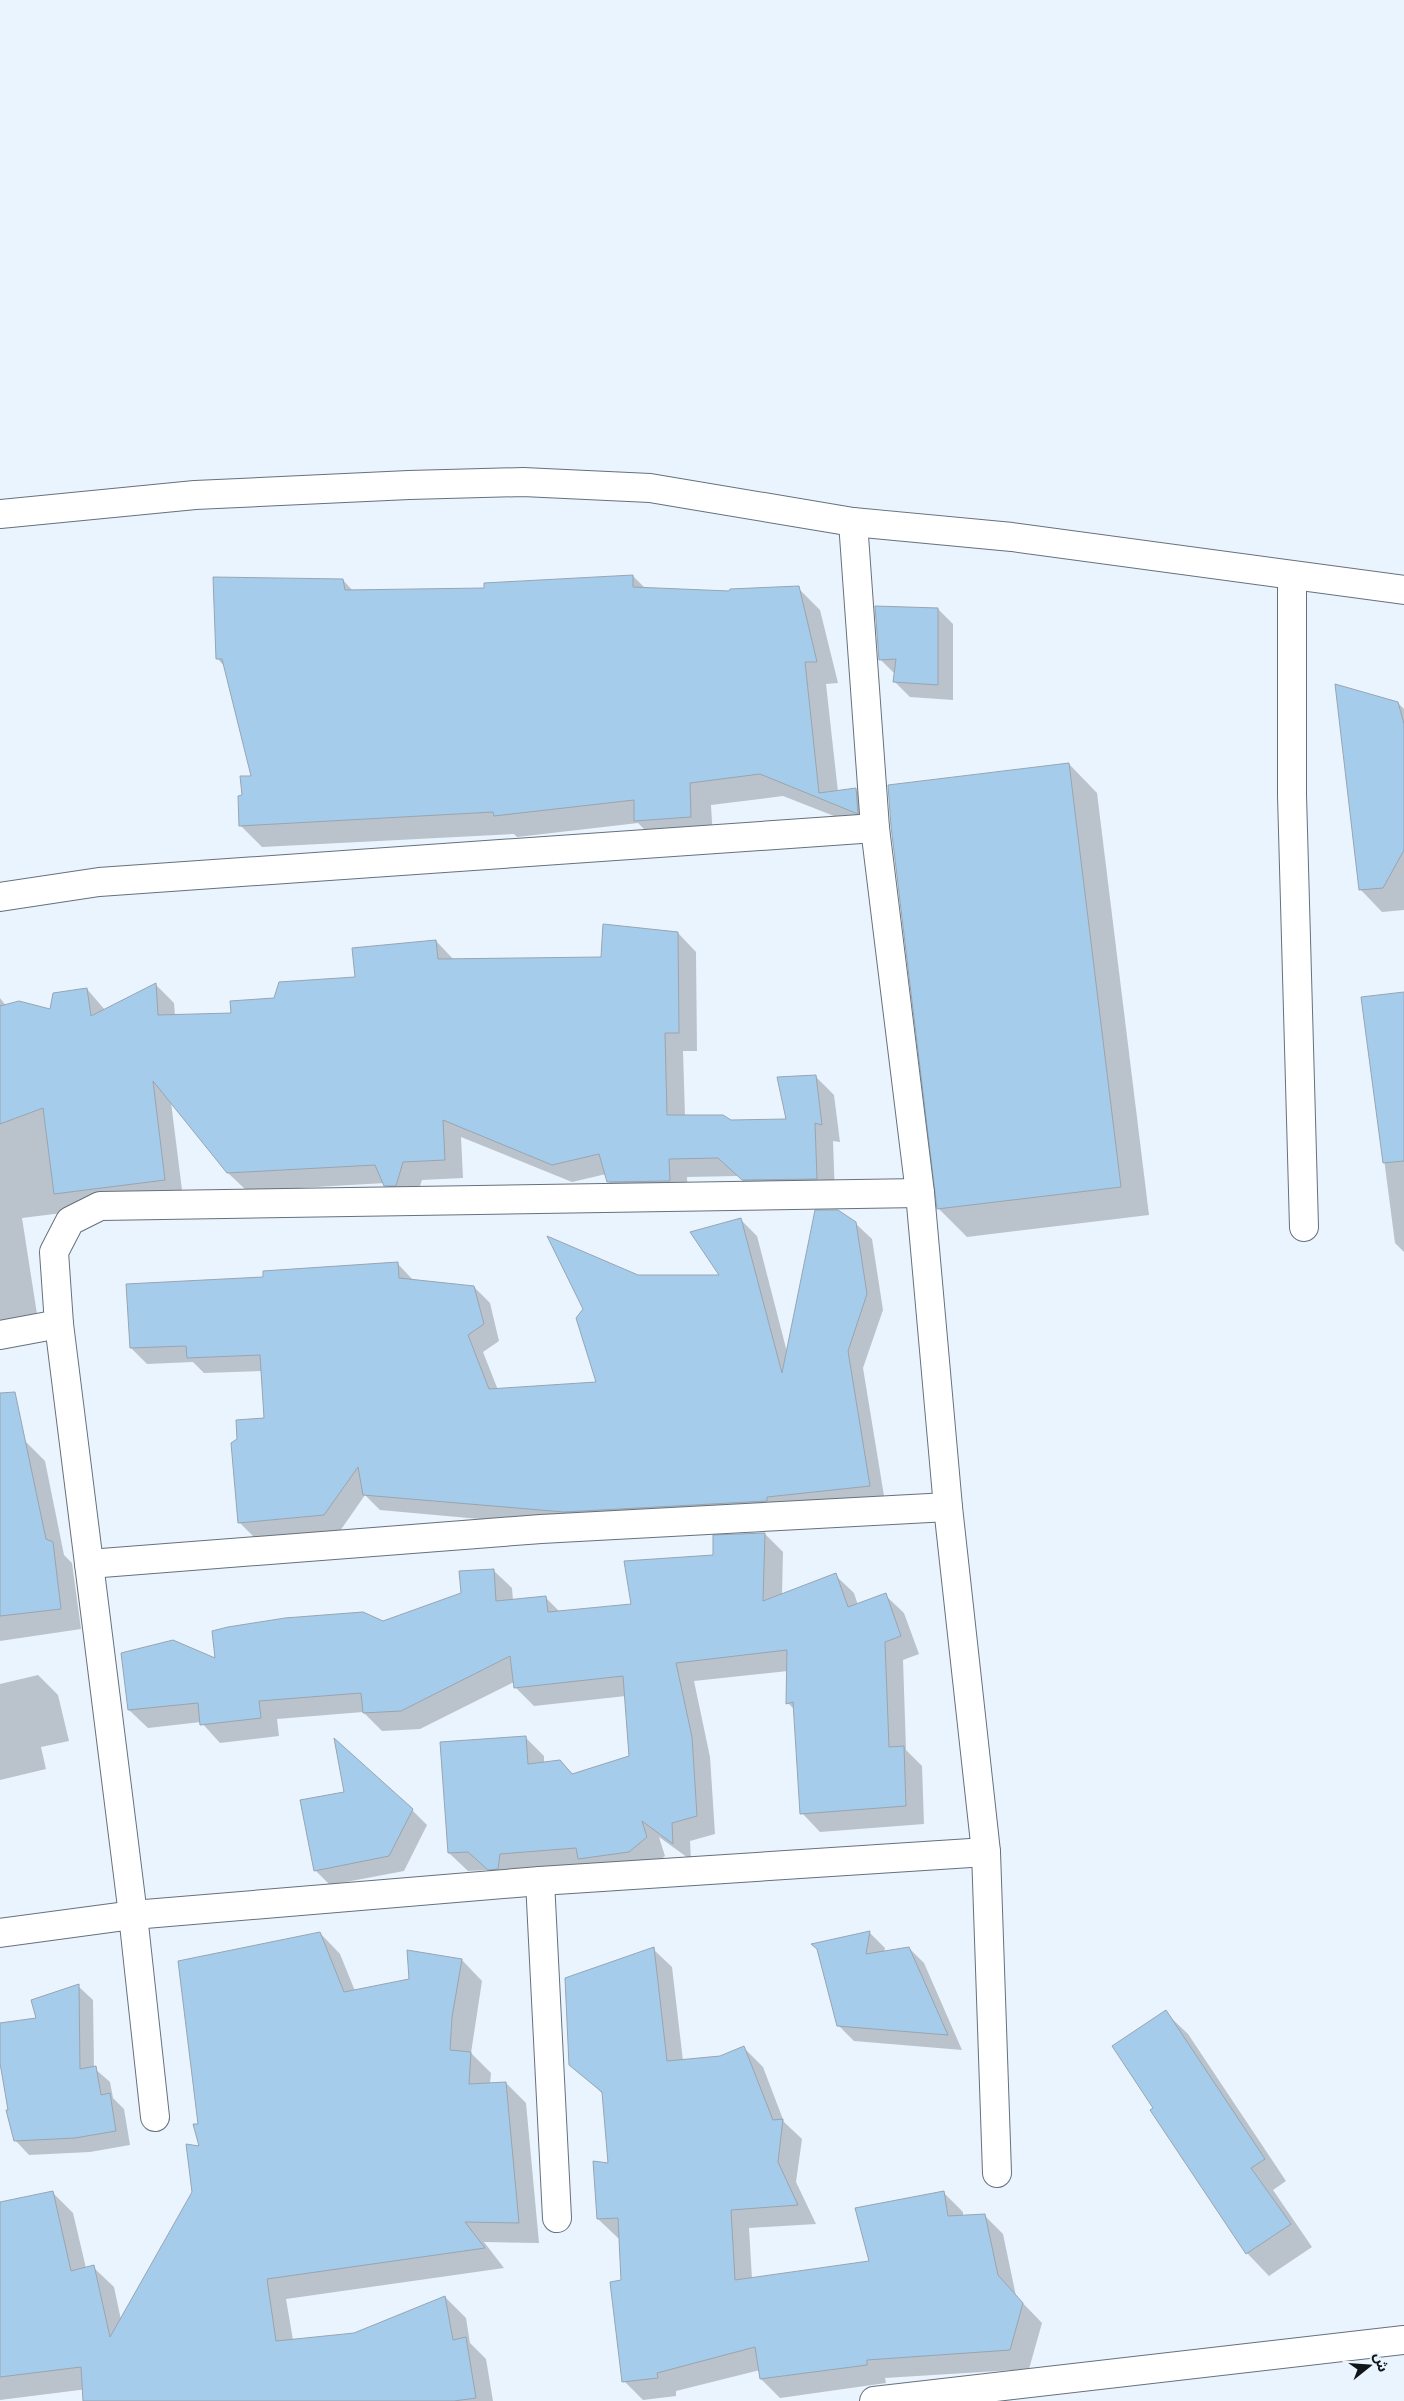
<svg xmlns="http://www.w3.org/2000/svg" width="1404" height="2401" viewBox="0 0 1404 2401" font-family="'Roboto Condensed','Noto Sans Arabic',sans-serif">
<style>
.shadow{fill:#0003}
.building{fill:#a6ccec;stroke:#98a5b1}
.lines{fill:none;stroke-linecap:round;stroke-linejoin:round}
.minor-casing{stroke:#65717c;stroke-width:30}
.minor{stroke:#fff;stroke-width:28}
</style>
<rect width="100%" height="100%" fill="#e9f4fe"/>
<!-- shadow -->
<g class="shadow">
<path d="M633,576l13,13 84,3 68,-4 22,22 18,73 -12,1 12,108 18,-2 22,22 2,22 -97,-38 -72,9 2,34 -56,3 -19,-19 -121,14 -3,-3 -252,13 -22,-22 4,-29 9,-19 -28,-110 -8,-9 126,-78 11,12 132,-3z"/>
<path d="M938,609l15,15v76l-43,-3 -15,-15v-8l-15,-15z"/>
<path d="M1398,703l6,6v201l-22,2 -22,-23z"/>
<path d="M1069,764l28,29 52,422 -182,22 -29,-29z"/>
<path d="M678,933l18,19 1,99h-14l2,65 46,5 56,-1 29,-43 18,18 6,47 -7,-1 2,56 -74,1 -23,-22 -51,1 1,22 -61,1 -18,-18 -3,-8 -34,8 -111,-45 2,41 -41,2 -8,24h-10l-19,-21 -138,8 -19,-18 -57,-71 12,96 -161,20 17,109 -39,6v-335l6,8 45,5 36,-22 18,21 51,-25 18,18 1,13 57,-2 43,-15 81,-21 80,-37 18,19 148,-1z"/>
<path d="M1404,993v259l-9,-9 -32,-245z"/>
<path d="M741,1220l16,16 30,116 68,-129 17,16 11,71 -20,58 22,134 -304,26 -201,-18 -15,-15 -25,36 -85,7 -16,-16 26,-103 -3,-48 -58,2 -11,-11 -46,2 -16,-16 133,-70 133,-15 16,17 61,7 16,16 9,38 -16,11 15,38 99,-7 40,-106 85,-1z"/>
<path d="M0,1428l25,13 20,20 19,94 8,8 9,66 -81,12z"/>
<path d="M765,1534l18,18 -1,43 53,-20 19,18 4,12 27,-10 19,18 15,41 -16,6 3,90 16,16 2,58 -104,8 -18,-19 -7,-103 -7,-7v-32l-94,10 16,76 5,77 -25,7 1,19 -32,-23 6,19 -17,14 -141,18 -19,-18 -20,1 -19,-18 76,-116 19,19v7l16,-2 14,14 56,-18 -4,-61 -92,10 -19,-19 -1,-5 -94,47 -38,2 -19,-19 -86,7 2,17 -59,7 -19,-21 -53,6 -19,-18 88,-50 166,-38 79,-28 31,-24 19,18 1,13 33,-3 14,14 72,-7 82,-48z"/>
<path d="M38,1675l20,20 11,46 -28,6 5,22 -46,11v-96z"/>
<path d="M412,1810l15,15 -23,46 -74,14 -15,-15z"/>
<path d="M320,1933l20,21 15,37 56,-11 51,-20 20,21 -11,72 20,20 -1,11 16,-1 20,20 13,140 -55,-1 20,26 -218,31 7,41 61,-6 91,-37 21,21 4,25 16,16 7,42h-339l-3,-20 -151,19v-196l52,-12 21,21 13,55 7,-1 21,20 7,33 72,-128 7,-45v-22z"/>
<path d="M870,1933l15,15 -1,4 25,-4 15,15 38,87 -108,-9 -15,-15 -20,-75 -6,-6z"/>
<path d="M653,1949l19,18 11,94 38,-4 23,-9 19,19 21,55 18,17 -6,43 20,42 -67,4 3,51 119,-17 73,-69 19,19v5l21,-2 19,19 13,62 26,27 -13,46 -144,9 1,5 -106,15 -19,-19 -1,-9 -84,21v5l-33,4 -19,-19 -3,-143h-3l-20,-19 11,-54 -5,-70 -33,-31z"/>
<path d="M78,1986l15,14 1,68 16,14 3,16 11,11 6,36 -40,7 -61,3 -14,-15 -15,-85v-31l38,-5z"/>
<path d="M1165,2012l23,22 98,147 -13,9 39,57 -43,29 -22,-23 -95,-143 3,-2z"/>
</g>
<!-- building -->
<g class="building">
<path d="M633,575v12l96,4 1,-2 69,-3 18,76h-12l14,131 37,-5 2,26 -98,-40 -70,9 1,34 -57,4v-21l-140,16 -1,-4 -254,14 -1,-30 4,-1 -2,-19h11l-29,-117h-6l-3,-82 130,2 2,11 139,-2v-5z"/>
<path d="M875,606l63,2v77l-45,-3 3,-23 -17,1z"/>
<path d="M1335,684l63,18 6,22v126l-21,38 -24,2z"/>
<path d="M1069,763l52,424 -184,22 -46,-383 -3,-41z"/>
<path d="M603,924l75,8 1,101h-14l2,82h56l8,5 55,-1 -9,-42 39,-2 6,50 -7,-2 2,56 -75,1 -24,-22 -49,1 1,22 -63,1 -8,-28 -47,11 -109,-45 2,40 -42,2 -7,24h-12l-9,-21 -148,8 -74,-92 12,99 -111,14 -11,-86 -43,16v-118l19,-5 31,8 3,-16 34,-5 4,28 65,-33 2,32 73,-2 -1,-12 44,-3 5,-16 76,-5 -3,-29 84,-8 2,19 163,-2z"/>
<path d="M1404,992v169l-21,2 -22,-166z"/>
<path d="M815,1210h23l18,12 11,72 -19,57 22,135 -103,11v4l-203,11 -201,-17 -5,-28 -34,48 -86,8 -7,-80 6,-4 -1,-19 28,-2 -4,-63 -73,3 -1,-12 -56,2 -4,-64 137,-7v-6l135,-9 1,16 75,8 10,38 -16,11 21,54 107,-7 -20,-64 7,-9 -36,-73 91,39h81l-29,-43 51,-14 41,155z"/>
<path d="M15,1392l31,147 7,3 8,67 -61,7v-223z"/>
<path d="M765,1533l-2,68 73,-28 12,34 38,-14 15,43 -16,6 4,105 15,-1 2,60 -106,8 -7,-112 -7,2 1,-54 -111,13 16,74 5,79 -25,7 1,21 -31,-23 5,16 -18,15 -51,7 -2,-11 -76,6 -2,15 -10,1 -20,-18 -20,1 -8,-111 86,-6 2,28 32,-4 12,14 57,-18 -6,-80 -109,12 -4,-32 -109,55 -38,2 -2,-20 -102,8 2,17 -61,7 -2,-22 -70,7 -7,-57 52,-13 42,18 -3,-27 16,-4 57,-9 78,-6 20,9 78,-28 -2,-22 35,-2 2,32 50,-5 2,16 83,-8 -7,-43 89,-6v-20z"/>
<path d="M334,1738l79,71 -24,47 -75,15 -14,-71 44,-8z"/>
<path d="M870,1931l-4,23 43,-7 39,88 -111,-9 -20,-77 -6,-5z"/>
<path d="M320,1932l24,60 65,-13 -2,-29 55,9 -10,58 -2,33 21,2 -2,32 37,-2 13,141 -54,-1 20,26 -218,31 9,62 78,-8 91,-37 8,44 13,-3 10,61 -22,3h-371l-2,-34 -81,10v-175l53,-11 18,80 23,-6 16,72 82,-145 -6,-48 13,2 -6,-22h5l-20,-163z"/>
<path d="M654,1947l13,114 53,-5 24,-10 29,74 10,-1 -5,43 20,43 -67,5 4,70 134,-19 -14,-53 89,-17 4,25 37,-2 13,61 25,28 -13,47 -143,10v5l-107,14 -5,-32 -98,26 1,5 -36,4 -12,-100 11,-2 -3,-62 -21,1 -4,-58 15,2 -6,-71 -33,-27 -4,-87z"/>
<path d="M79,1984l1,85 16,-3 5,29 9,-2 6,38 -41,7 -61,3 -8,-31h2l-8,-47v-40l36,-5 -5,-18z"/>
<path d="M1166,2010l99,149 -14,9 40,56 -45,30 -96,-144 3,-2 -41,-62z"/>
</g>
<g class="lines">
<defs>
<g id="minor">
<path d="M0,514l195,-19 214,-10 114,-3 127,6 203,34 159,15 392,53"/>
<path d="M853,522l22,306 45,365 28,314 38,345 11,321"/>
<path d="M1292,577v218l12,432"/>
<path d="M0,897l99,-15 776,-54"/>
<path d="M0,1335l59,-11"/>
<path d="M89,1564l452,-35 407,-22"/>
<path d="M540,1881l17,337"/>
<path d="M0,1933l133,-18 407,-34 446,-29"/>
<path d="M155,2117l-22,-202 -74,-591 -5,-72 16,-31 30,-15 820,-13"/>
<path d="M874,2401l530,-61"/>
</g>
</defs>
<!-- minor casing -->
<use href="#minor" class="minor-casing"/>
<!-- minor -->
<use href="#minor" class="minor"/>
</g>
<!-- north arrow -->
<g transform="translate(1369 2366) rotate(73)" stroke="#e9f4fe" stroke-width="4" paint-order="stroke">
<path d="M0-4L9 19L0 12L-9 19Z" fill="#101519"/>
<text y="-8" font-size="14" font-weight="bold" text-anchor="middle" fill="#101519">ش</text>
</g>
</svg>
